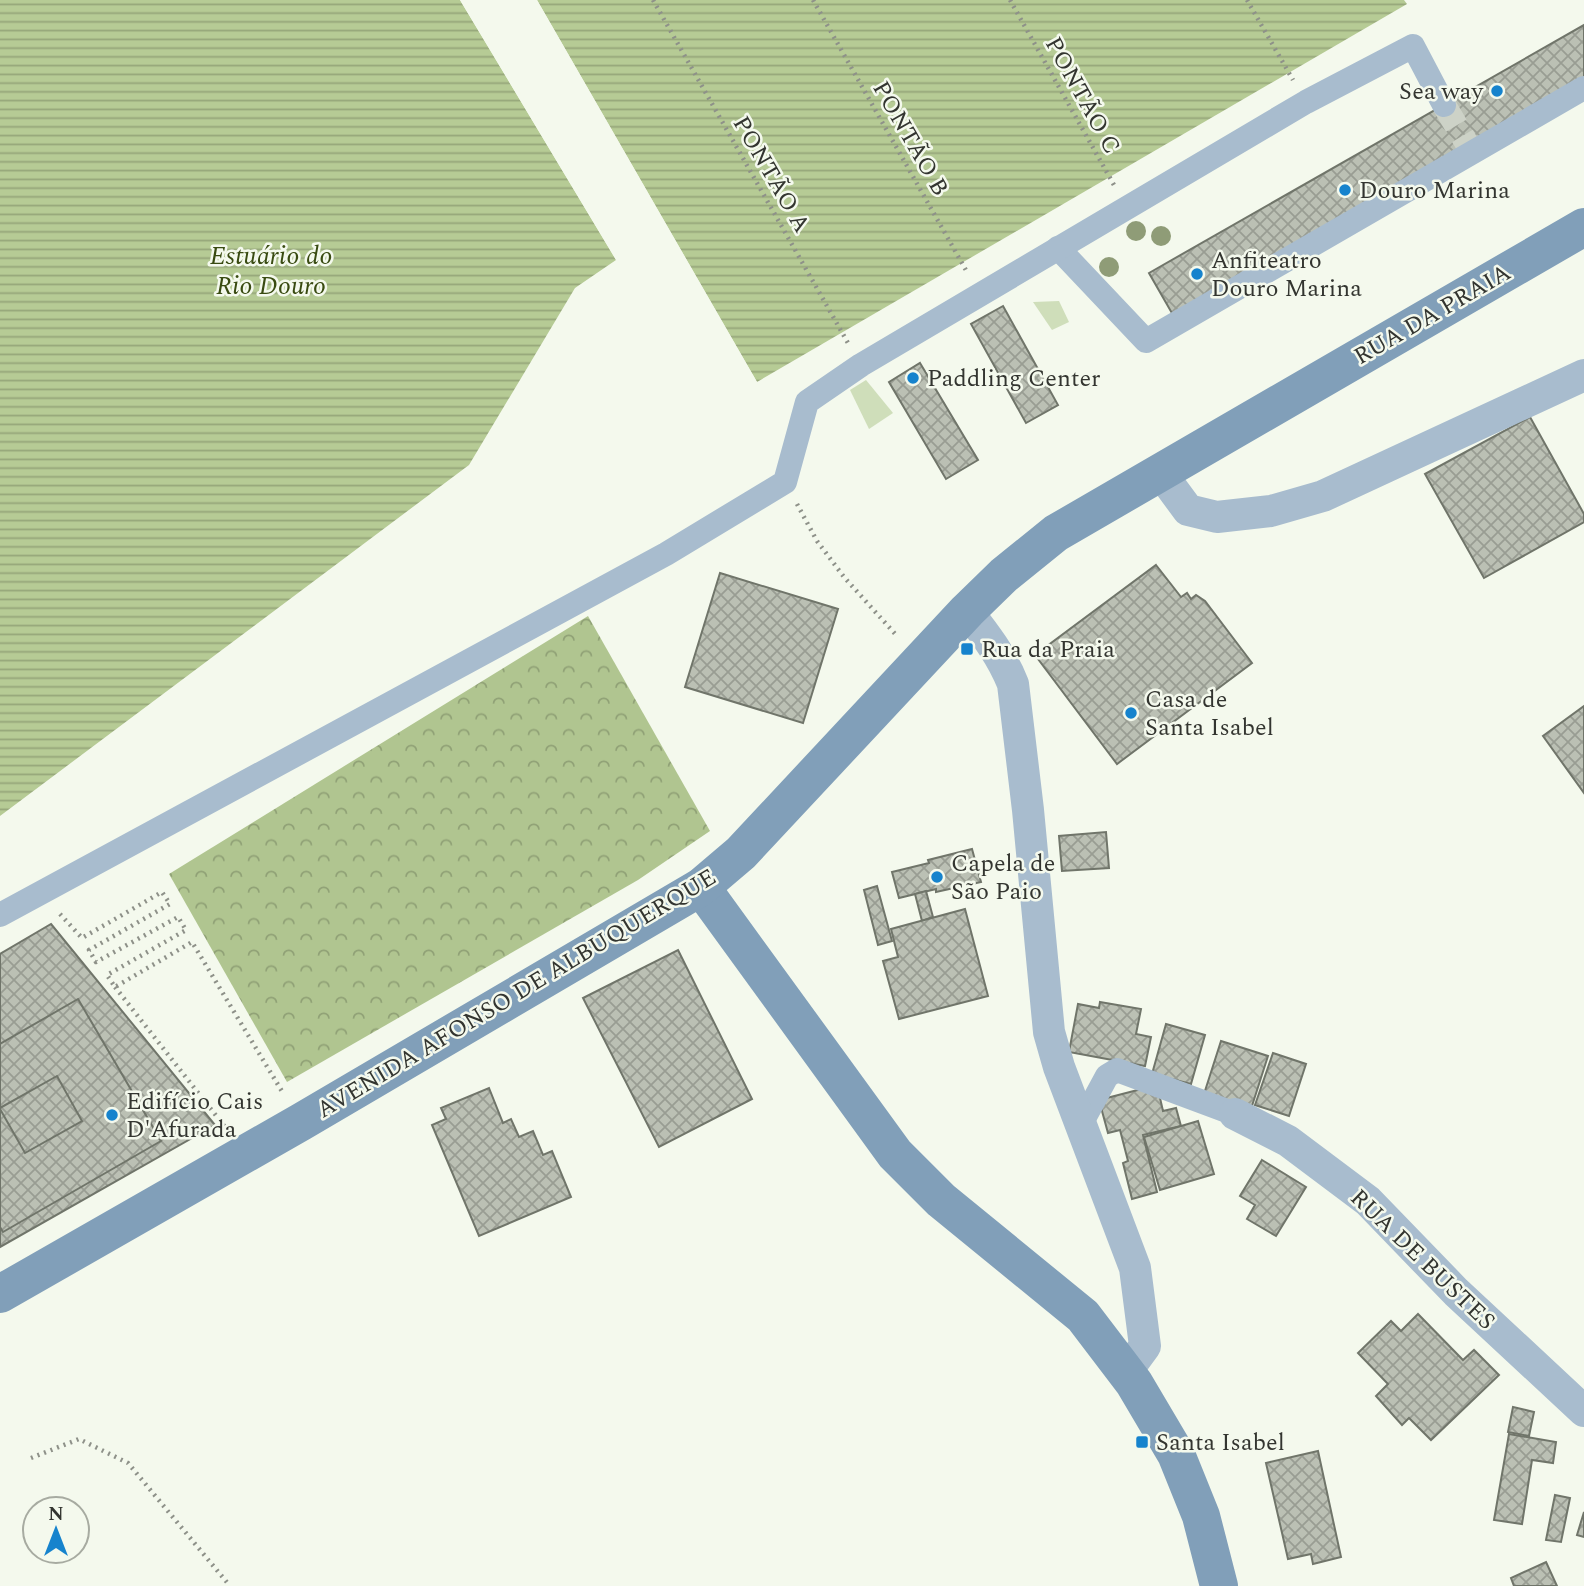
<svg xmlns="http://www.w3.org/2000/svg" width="1584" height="1586" viewBox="0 0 1584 1586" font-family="Spectral,serif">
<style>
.forest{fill:url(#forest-crowns)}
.green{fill:#cfdeba}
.water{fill:url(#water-rules)}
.pier{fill:#f4f9ed}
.building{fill:url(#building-cross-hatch);stroke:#70756a;stroke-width:2}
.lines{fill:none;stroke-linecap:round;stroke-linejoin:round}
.pedestrian-tunnel{stroke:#cdd2c7;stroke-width:24;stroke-dasharray:24 12;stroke-linecap:butt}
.path{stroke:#8e9189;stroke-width:4.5;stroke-dasharray:2 5;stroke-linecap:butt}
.pedestrian{stroke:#a8bcce;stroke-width:24}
.minor{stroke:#a8bcce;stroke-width:32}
.secondary{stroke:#819fb9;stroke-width:38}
.tree{fill:#8f9c77}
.poi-dot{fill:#1683cd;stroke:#f4f9ed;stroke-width:2.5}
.labels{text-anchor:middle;stroke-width:5;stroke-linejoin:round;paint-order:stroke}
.poi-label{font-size:24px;fill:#333530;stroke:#f4f9ed;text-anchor:start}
.street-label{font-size:24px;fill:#333530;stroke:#f4f9ed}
.water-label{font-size:26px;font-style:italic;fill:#394b11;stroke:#f4f9ed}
</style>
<defs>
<pattern id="forest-crowns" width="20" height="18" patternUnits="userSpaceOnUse" patternTransform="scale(1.75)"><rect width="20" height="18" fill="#b0c590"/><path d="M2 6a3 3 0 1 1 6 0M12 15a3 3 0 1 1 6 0" fill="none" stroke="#90a176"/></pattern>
<pattern id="water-rules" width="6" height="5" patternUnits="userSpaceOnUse" patternTransform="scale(1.75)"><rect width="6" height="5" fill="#b6cb95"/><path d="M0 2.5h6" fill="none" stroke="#95a67a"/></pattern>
<pattern id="building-cross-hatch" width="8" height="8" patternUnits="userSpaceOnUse" patternTransform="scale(1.75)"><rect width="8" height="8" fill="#bbc0b4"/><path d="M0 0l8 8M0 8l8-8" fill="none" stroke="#999d93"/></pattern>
</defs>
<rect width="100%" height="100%" fill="#f4f9ed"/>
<!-- forest -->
<path class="forest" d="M588,616l122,215 -72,49 -351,202 -118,-208z"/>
<!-- green -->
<g class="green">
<path d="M1059,301l10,21 -17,8 -19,-28z"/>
<path d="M866,380l27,33 -24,16 -19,-39z"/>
</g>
<!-- water -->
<g class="water">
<path d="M0,0h460l156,260 -41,28 -106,177 -469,351z"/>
<path d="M537,0h867l3,4 -650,378z"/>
</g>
<!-- pier -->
<g class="pier">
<path d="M460,0h5l154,258 -1,5z"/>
<path d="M533,0h4l220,382 -3,2z"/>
</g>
<!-- building -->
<g class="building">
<path d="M1584,25v56l-411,234 -24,-42z"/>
<path d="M1003,306l55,99 -32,18 -55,-99z"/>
<path d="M920,363l58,97 -32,19 -57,-97z"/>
<path d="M1530,417l54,97v8l-100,56 -59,-104z"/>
<path d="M1156,565l25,32 6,-4 4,6 5,-4 9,6 47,62 -135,101 -82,-109z"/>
<path d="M720,573l118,36 -35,114 -118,-36z"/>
<path d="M1584,706v87l-41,-57z"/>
<path d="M1106,832l3,36 -47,3 -3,-35z"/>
<path d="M972,849l9,33 -45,10v-3l-37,9 -7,-26 37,-9 -1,-3z"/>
<path d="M877,886l15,55 -14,4 -14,-55z"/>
<path d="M926,891l7,26 -11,4 -7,-27z"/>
<path d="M965,909l23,87 -89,23 -16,-58 15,-4 -7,-28z"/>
<path d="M51,924l164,201 -215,122v-293z"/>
<path d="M678,950l74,149 -93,48 -76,-149z"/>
<path d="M78,999l83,142 -158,91 -3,-5v-118l25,44 57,-32 -25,-45 -57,32v-64z"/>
<path d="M1100,1002l41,7 -5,25 15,3 -6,29 -76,-14 9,-48 21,4z"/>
<path d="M1166,1024l39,11 -14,49 -39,-10z"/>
<path d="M1221,1041l47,15 -17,53 -47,-15z"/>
<path d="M1273,1053l33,11 -17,52 -34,-11z"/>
<path d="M1157,1085l6,26 13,-3 5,18 -38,9 14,57 -25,7 -9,-36 5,-2 -8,-31 -12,3 -9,-33z"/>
<path d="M489,1088l14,35 8,-4 8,18 14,-6 10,24 9,-4 19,46 -92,39 -47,-111 14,-6 -5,-11z"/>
<path d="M1198,1121l16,53 -54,16 -16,-53z"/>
<path d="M1262,1160l44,27 -30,49 -29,-17 8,-14 -15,-9z"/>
<path d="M1418,1314l45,46 11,-10 25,25 -68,65 -22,-22 -7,7 -26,-29 12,-12 -30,-31 33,-32 10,10z"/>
<path d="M1513,1407l21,5 -5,24 -21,-4z"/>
<path d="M1509,1434l47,8 -3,21 -21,-3 -10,64 -28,-4z"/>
<path d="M1318,1451l23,106 -28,7 -2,-10 -23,5 -22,-96z"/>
<path d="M1555,1495l15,3 -9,44 -15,-2z"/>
<path d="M1584,1512v25l-7,-2z"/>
<path d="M1546,1562l11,24h-43l-3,-8z"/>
</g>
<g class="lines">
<!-- pedestrian-tunnel -->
<path class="pedestrian-tunnel" d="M1444,105l25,42"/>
<!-- path -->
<g class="path">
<path d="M653,0l195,343"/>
<path d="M813,0l154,272"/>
<path d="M1010,0l104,185"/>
<path d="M1247,0l46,80"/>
<path d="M797,504l20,37 27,36 53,59"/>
<path d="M60,914l22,24 80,-46 8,12 -81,46 7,12 82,-45 8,13 -79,45 8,12 77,-45 91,151"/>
<path d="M115,987l110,140"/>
<path d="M31,1458l48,-19 49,24 102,123"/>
</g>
<!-- pedestrian -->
<g class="pedestrian">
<path d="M1058,248l88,93 438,-253"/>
<path d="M0,915l666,-361 119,-72 22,-80 54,-37 445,-263 107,-56 31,59"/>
<path d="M1081,1124l26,-48 10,-6 118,44"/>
</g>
<!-- minor -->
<g class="minor">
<path d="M1160,472l28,38 29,7 54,-6 52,-15 261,-121"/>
<path d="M967,611c18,23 35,45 46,73l15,126 21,222 10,35 76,201 10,78 -19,26"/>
<path d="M1235,1114l53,27 80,60 88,91 128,119"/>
</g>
<!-- secondary -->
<g class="secondary">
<path d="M701,887l194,267 46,46 142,116 51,67 42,71 25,62 18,70"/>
<path d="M0,1294l301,-172 400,-235 40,-34 226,-242 37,-36 52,-42 528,-306"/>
</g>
</g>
<!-- trees -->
<g class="tree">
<circle cx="1136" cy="231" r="10"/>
<circle cx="1161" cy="236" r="10"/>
<circle cx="1109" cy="267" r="10"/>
</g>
<!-- markers -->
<g class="poi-dot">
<circle cx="1497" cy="91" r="7"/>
<circle cx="1345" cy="190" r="7"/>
<circle cx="1197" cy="274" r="7"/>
<circle cx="913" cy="378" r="7"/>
<rect x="960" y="642" width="14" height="14" rx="3.5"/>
<circle cx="1131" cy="713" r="7"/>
<circle cx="937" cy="877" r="7"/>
<circle cx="112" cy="1115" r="7"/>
<rect x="1135" y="1435" width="14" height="14" rx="3.5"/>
</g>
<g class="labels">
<!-- poi labels -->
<g class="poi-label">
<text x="1483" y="99" text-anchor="end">Sea way</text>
<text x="1359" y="198">Douro Marina</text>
<text x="1211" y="268">Anfiteatro<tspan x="1211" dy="28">Douro Marina</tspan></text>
<text x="927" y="386">Paddling Center</text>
<text x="981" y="657">Rua da Praia</text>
<text x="1145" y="707">Casa de<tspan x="1145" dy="28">Santa Isabel</tspan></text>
<text x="951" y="871">Capela de<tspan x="951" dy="28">São Paio</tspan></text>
<text x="126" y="1109">Edifício Cais<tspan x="126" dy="28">D'Afurada</tspan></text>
<text x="1156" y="1450">Santa Isabel</text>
</g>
<!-- street labels -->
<g class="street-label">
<text transform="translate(1083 95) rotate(61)" y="8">PONTÃO C</text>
<text transform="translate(911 138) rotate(60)" y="8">PONTÃO B</text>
<text transform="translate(772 174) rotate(60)" y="8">PONTÃO A</text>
<text transform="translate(1432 314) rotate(-30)" y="8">RUA DA PRAIA</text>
<text transform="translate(516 993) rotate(-31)" y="8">AVENIDA AFONSO DE ALBUQUERQUE</text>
<text transform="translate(1423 1259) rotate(44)" y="8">RUA DE BUSTES</text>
</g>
<!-- water labels -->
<g class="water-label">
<text x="271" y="264">Estuário do<tspan x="271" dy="30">Rio Douro</tspan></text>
</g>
</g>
<!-- north arrow -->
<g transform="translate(56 1530)"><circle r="33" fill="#f4f9ed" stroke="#a7aba1" stroke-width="2"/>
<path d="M0-5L12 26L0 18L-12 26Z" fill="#1683cd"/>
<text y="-10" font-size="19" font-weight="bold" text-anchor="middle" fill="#333530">N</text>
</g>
</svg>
